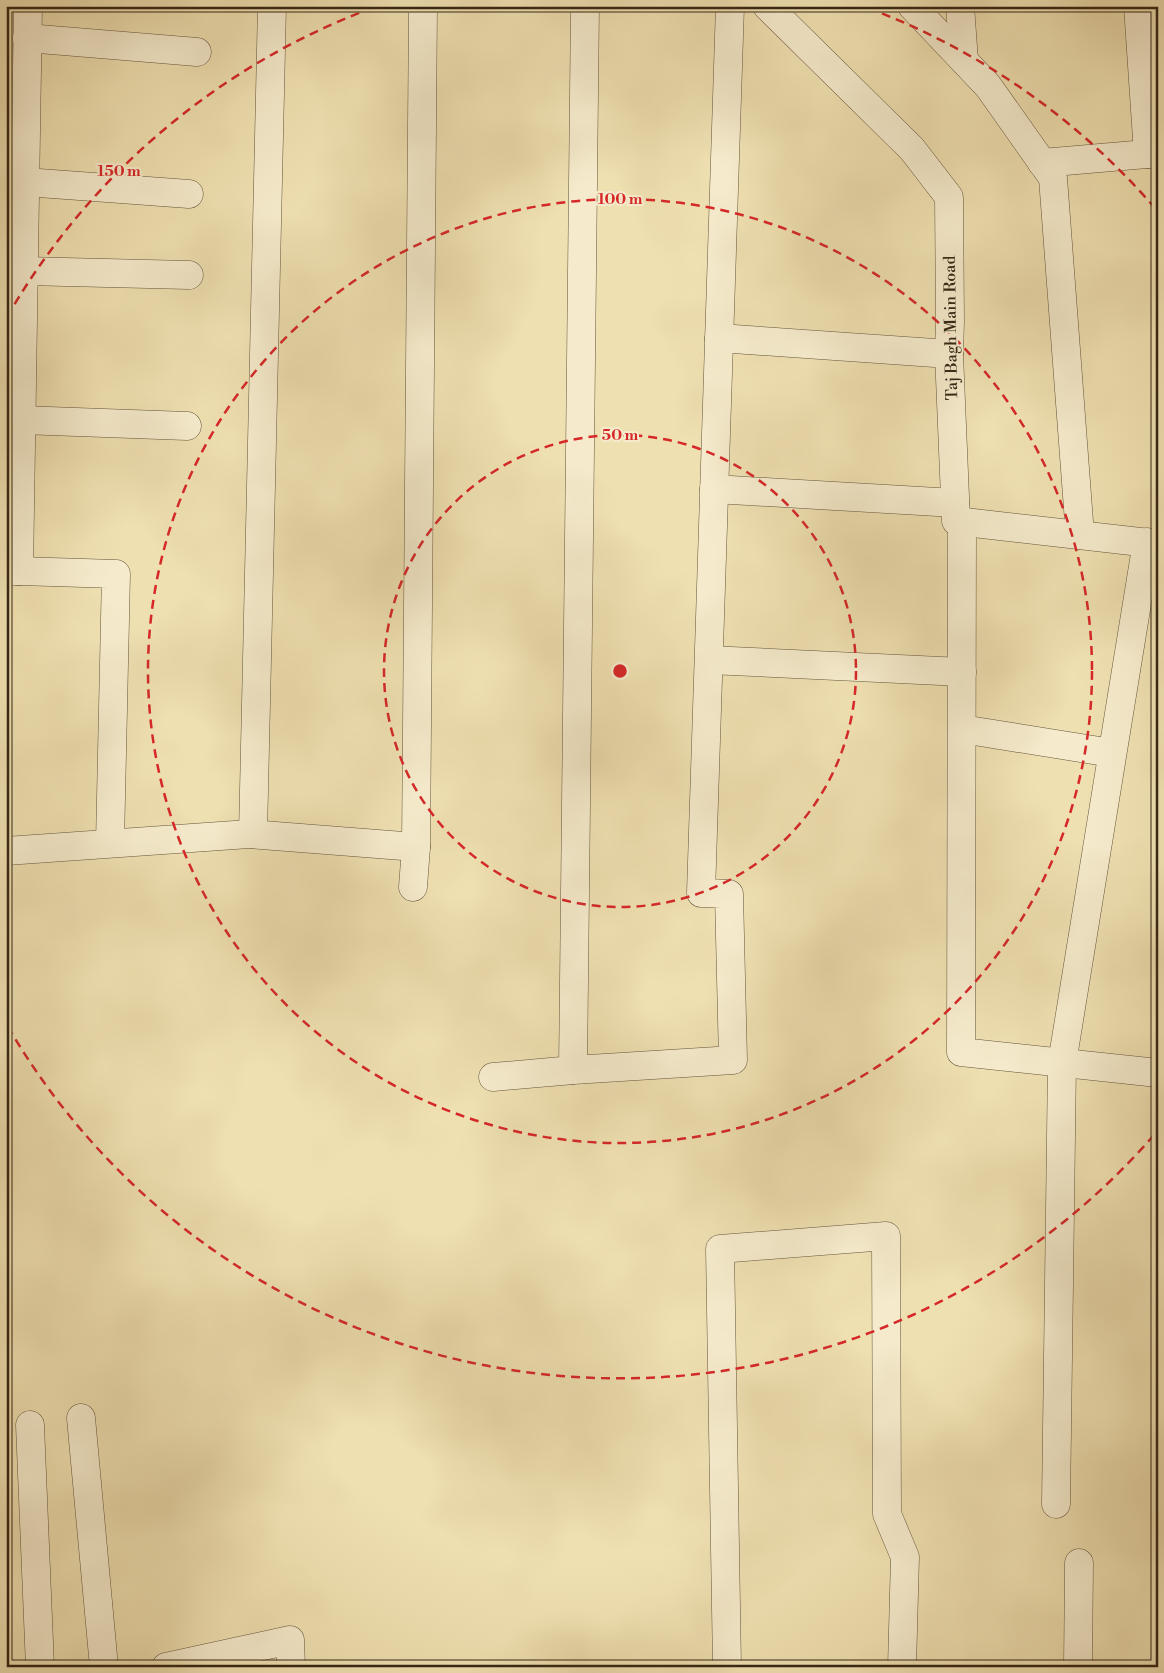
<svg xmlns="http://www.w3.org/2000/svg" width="1164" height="1673" viewBox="0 0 1164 1673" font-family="'Libre Bodoni',serif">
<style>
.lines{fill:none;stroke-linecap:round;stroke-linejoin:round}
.minor-casing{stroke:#64553c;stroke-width:29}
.tertiary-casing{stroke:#64553c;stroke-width:29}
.minor{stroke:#f5ebcc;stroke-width:28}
.tertiary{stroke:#f5ebcc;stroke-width:28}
.ring{fill:none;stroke:#d62828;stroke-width:2.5;stroke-dasharray:9 6}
.labels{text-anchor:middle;stroke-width:4;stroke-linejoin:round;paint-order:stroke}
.street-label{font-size:16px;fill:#352715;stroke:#f5ebcc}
.centre{fill:#d62828;stroke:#f5ebcc;stroke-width:2.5}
.ring-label{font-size:15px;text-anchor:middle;font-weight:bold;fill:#d62828;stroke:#f5ebcc;stroke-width:4;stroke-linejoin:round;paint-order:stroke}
</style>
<rect width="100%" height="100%" fill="#efe0b1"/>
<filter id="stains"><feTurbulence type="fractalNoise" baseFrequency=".004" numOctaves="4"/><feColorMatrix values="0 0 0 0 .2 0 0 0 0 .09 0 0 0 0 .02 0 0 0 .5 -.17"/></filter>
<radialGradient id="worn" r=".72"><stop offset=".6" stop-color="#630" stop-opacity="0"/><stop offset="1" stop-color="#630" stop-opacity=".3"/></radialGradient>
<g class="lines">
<defs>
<g id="minor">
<path d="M912,6l76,80 65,92 27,357"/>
<path d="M960,6l4,55"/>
<path d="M1138,6l10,148"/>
<path d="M27,38l170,14"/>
<path d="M1042,163l116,-10"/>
<path d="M25,182l164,12"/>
<path d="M24,271l165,4"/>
<path d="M719,338l230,16"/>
<path d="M21,420l166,6"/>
<path d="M714,489l241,14"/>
<path d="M962,522l-1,530 197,21"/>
<path d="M6,571h13l9,-565"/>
<path d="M19,571l97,3 -6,269"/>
<path d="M709,660l253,12"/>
<path d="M962,729l150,24"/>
<path d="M253,834l19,-828"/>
<path d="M6,851l243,-17 167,13"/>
<path d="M413,887l3,-40 7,-841"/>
<path d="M573,1070l12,-1064"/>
<path d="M493,1077l80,-7 160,-10 -4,-166 -28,-1 29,-887"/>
<path d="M81,1418l23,249"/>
<path d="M30,1425l10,242"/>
<path d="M1056,1504l6,-441 85,-521"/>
<path d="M166,1667l124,-27 1,27"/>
<path d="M727,1667l-7,-418 166,-13 1,278 18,43 -3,110"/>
<path d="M1078,1667l1,-104"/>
</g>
<path id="tertiary" d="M767,6l145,143 37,48 1,124 -1,33 7,167 202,23"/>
</defs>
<!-- minor casing -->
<use href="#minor" class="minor-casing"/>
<!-- tertiary casing -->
<use href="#tertiary" class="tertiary-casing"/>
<!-- minor -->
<use href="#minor" class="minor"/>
<!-- tertiary -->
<use href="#tertiary" class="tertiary"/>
</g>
<!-- distance rings -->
<g class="ring">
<circle cx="620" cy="671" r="236"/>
<circle cx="620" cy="671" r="472"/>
<path d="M1154 1135A708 708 0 0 1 7 1025M7 317A708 708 0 0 1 372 8M868 8A708 708 0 0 1 1154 207"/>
</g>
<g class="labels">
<!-- street labels -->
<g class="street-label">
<text transform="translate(950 328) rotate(-91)" y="6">Taj Bagh Main Road</text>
</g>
</g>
<circle cx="620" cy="671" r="8" class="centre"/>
<g class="ring-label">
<text x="119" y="176">150 m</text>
<text x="620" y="204">100 m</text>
<text x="620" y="440">50 m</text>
</g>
<!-- margin -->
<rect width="1164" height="1673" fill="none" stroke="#efe0b1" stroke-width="25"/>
<rect x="8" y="8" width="1149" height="1658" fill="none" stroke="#352715" stroke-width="2.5"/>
<rect x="12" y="12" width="1139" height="1648" fill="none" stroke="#352715"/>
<rect width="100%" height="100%" filter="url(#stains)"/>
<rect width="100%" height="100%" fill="url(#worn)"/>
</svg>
